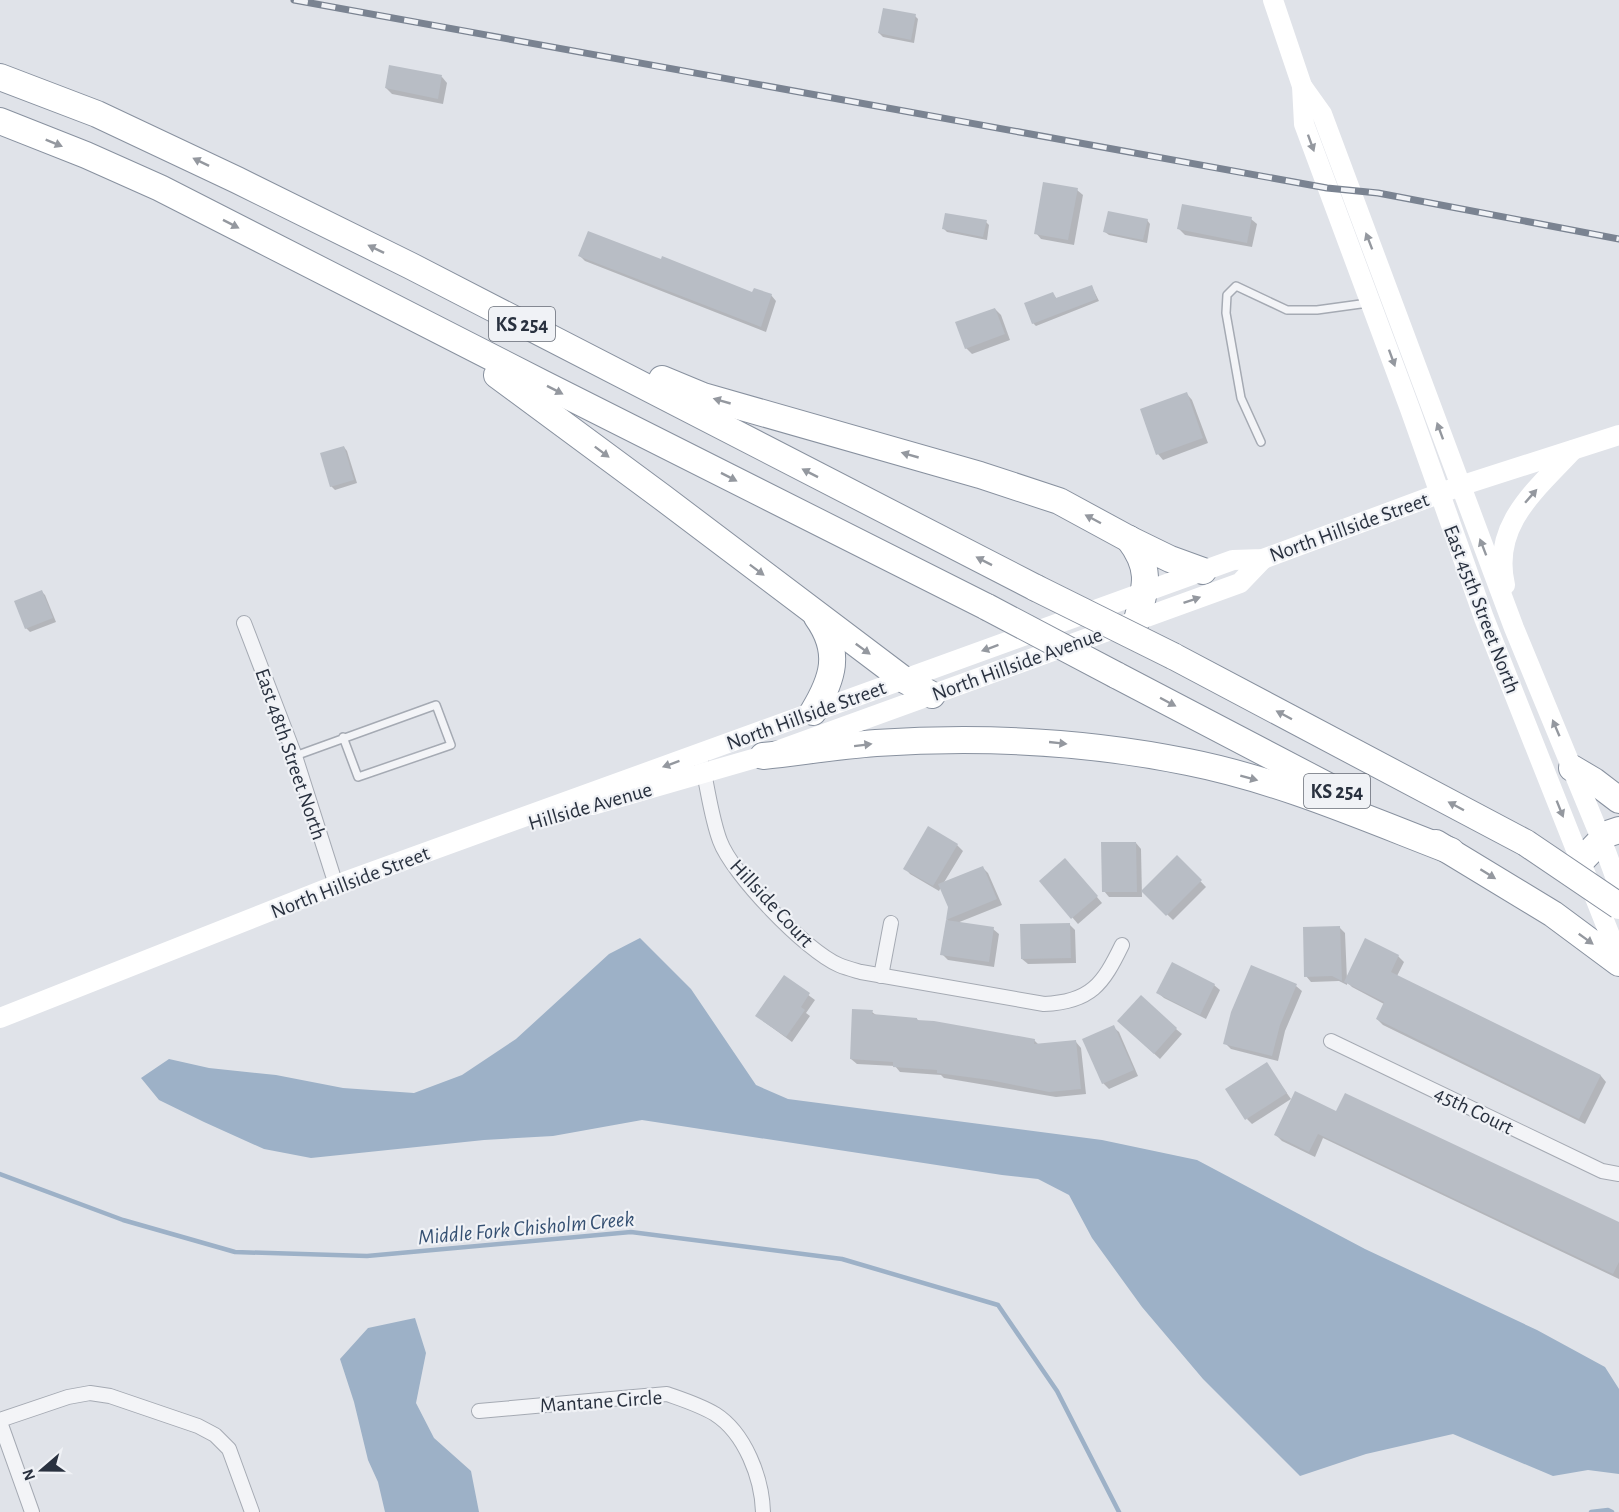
<svg xmlns="http://www.w3.org/2000/svg" width="1619" height="1512" viewBox="0 0 1619 1512" font-family="'Alegreya Sans',sans-serif">
<style>
.water{fill:#9db1c7}
.shadow{fill:#0003}
.lines{fill:none;stroke-linecap:round;stroke-linejoin:round}
.stream{stroke:#9db1c7;stroke-width:4.5}
.building{fill:#b8bdc5}
.lane-casing{stroke:#a5aab3;stroke-width:10}
.street-casing{stroke:#a5aab3;stroke-width:16}
.highway-casing{stroke:#88919f;stroke-width:28}
.lane{stroke:#f3f4f7;stroke-width:7}
.street{stroke:#f3f4f7;stroke-width:14}
.secondary{stroke:#fff;stroke-width:20}
.highway{stroke:#fff;stroke-width:26}
.rail-casing{stroke:#7a8391;stroke-width:7}
.rail{stroke:#f0f2f6;stroke-width:4.5;stroke-dasharray:14;stroke-linecap:butt}
.highway-bridge-casing{stroke:#88919f;stroke-width:28;stroke-linecap:butt}
.highway-bridge{stroke:#fff;stroke-width:26}
.oneway{fill:#94989f}
.labels{text-anchor:middle;stroke-width:4.5;stroke-linejoin:round;paint-order:stroke}
.shield{fill:#f0f2f6;stroke:#656b76;stroke-width:1.5}
.shield-label{font-size:20px;font-weight:bold;fill:#29313f}
.street-label{font-size:21px;fill:#29313f;stroke:#f0f2f6}
.water-label{font-size:22px;font-style:italic;fill:#355072;stroke:#f0f2f6}
</style>
<rect width="100%" height="100%" fill="#e0e3e9"/>
<!-- water -->
<g class="water">
<path d="M640,938l51,51 65,96 32,14 314,41 95,20 168,89 172,81 68,37 14,22v85l-31,-4 -35,6 -100,-42 -87,20 -66,22 -97,-97 -61,-72 -50,-69 -23,-43 -31,-16 -36,-4 -360,-55 -89,16 -69,4 -173,18 -47,-9 -60,-27 -45,-22 -18,-22 28,-19 40,9 67,7 67,13 71,5 48,-18 54,-36 93,-85z"/>
<path d="M415,1318l11,35 -10,50 18,35 37,33 8,41h-94l-7,-30 -10,-22 -14,-58 -14,-43 28,-31z"/>
</g>
<!-- shadow -->
<g class="shadow">
<path d="M915,16l3,3 -4,24 -31,-6 -4,-4z"/>
<path d="M442,77l5,6 -4,21 -51,-10 -6,-6z"/>
<path d="M1077,190l6,5 -9,50 -33,-6 -5,-6z"/>
<path d="M1251,219l6,5 -5,23 -67,-12 -6,-6z"/>
<path d="M1147,220l3,4 -3,19 -38,-8 -4,-3z"/>
<path d="M986,222l3,3 -2,15 -40,-8 -3,-3z"/>
<path d="M580,256l173,38 18,1 5,6 -10,31 -181,-71z"/>
<path d="M1092,287l7,14 -63,25 -3,-3 20,-29 4,5z"/>
<path d="M995,309l6,6 9,25 -38,14 -6,-6z"/>
<path d="M1187,394l5,6 16,43 -45,17 -5,-6z"/>
<path d="M344,447l3,4 10,32 -22,7 -4,-4z"/>
<path d="M42,592l3,3 11,27 -26,10 -4,-4z"/>
<path d="M1136,843l5,6 1,48h-33l-5,-6z"/>
<path d="M957,845l6,6 -20,33 40,-16 5,5 14,32 -45,18 36,6 6,5 -5,33 -46,-7 -6,-6 7,-32 -2,-2 2,-14 -8,-19 -2,4 -29,-17 -5,-6z"/>
<path d="M1177,857l29,30 -33,33 -30,-29z"/>
<path d="M1071,866l31,37 -24,21 -37,-43z"/>
<path d="M1069,924l6,6 1,33 -48,1 -6,-5z"/>
<path d="M1339,927l6,6 2,47 51,-24 6,6 -7,14 204,100 5,6 -21,42 -202,-99 -6,-6 7,-15 -32,-17 -5,-5v3l-8,-4 -28,1 -5,-6z"/>
<path d="M784,977l31,23 -9,13 4,3 -18,26 -29,-21z"/>
<path d="M1214,985l6,5 -14,29 -42,-21 -6,-5z"/>
<path d="M1296,986l6,5 -17,40 -7,30 -47,-12 -6,-6z"/>
<path d="M872,1012l4,3 41,4 3,3 114,18 5,5 37,-3 5,6 5,46 -30,3 -112,-19 -3,-3 -41,-3 -5,-6 -38,-2 -6,-5z"/>
<path d="M1113,1027l6,5 19,44 -29,13 -6,-6z"/>
<path d="M1125,1027l51,2 6,5 -22,25z"/>
<path d="M1266,1064l25,35 -39,25 -5,-5z"/>
<path d="M1337,1113l282,111v55l-296,-141 -8,19 -33,-16 -6,-6z"/>
</g>
<g class="lines">
<!-- stream -->
<g class="stream">
<path d="M0,1174l123,46 112,32 132,4 264,-24 211,27 156,46 59,86 62,121"/>
<path d="M1591,1512l17,-2 4,2"/>
</g>
</g>
<!-- building -->
<g class="building">
<path d="M883,8l33,6 -5,26 -33,-7z"/>
<path d="M389,65l53,10 -4,24 -53,-11z"/>
<path d="M1043,182l35,6 -10,52 -34,-6z"/>
<path d="M1182,204l70,13 -5,26 -70,-14z"/>
<path d="M1108,211l40,8 -5,21 -40,-8z"/>
<path d="M945,213l42,7 -4,17 -41,-8z"/>
<path d="M588,231l73,28 1,-3 90,36 2,-4 18,6 -11,33 -183,-71z"/>
<path d="M1092,285l5,14 -65,25 -8,-21 29,-11 3,6z"/>
<path d="M995,308l10,26 -40,15 -10,-27z"/>
<path d="M1187,392l16,46 -47,17 -16,-46z"/>
<path d="M344,446l10,34 -24,7 -10,-34z"/>
<path d="M42,590l11,28 -28,11 -11,-28z"/>
<path d="M928,826l30,18 -25,42 -30,-17z"/>
<path d="M1101,842h35l1,50h-35z"/>
<path d="M1177,855l25,25 -36,36 -25,-25z"/>
<path d="M1065,858l33,38 -27,23 -32,-38z"/>
<path d="M983,866l14,33 -51,21 2,-13 -10,-23z"/>
<path d="M946,920l48,7 -5,35 -49,-7z"/>
<path d="M1070,923l1,35 -50,1 -1,-35z"/>
<path d="M1340,926l2,55 -10,-5 -28,1 -1,-50z"/>
<path d="M1365,938l34,17 -8,17 210,103 -22,44 -203,-100 8,-17 -40,-20z"/>
<path d="M1172,962l43,22 -15,31 -44,-22z"/>
<path d="M1251,965l46,19 -17,41 -8,31 -49,-12 8,-32z"/>
<path d="M784,975l26,18 -9,14 4,3 -19,27 -31,-21z"/>
<path d="M1141,995l36,33 -23,26 -37,-33z"/>
<path d="M852,1009l21,1 -1,4 45,4v2l17,1 101,18 -1,5 42,-4 5,49 -32,3 -59,-12 -53,-7v-3l-44,-3v-5l-43,-3z"/>
<path d="M1114,1025l20,45 -32,14 -20,-45z"/>
<path d="M1267,1062l20,31 -42,27 -20,-31z"/>
<path d="M1295,1091l41,20 9,-18 274,129v40l-6,12 -295,-140 -9,18 -35,-17z"/>
</g>
<g class="lines">
<defs>
<g id="lane">
<path d="M1261,442l-20,-44 -15,-85 1,-18 9,-9 51,24h30l51,-7"/>
<path d="M295,756l141,-51 15,40 -93,32 -15,-40"/>
</g>
<g id="street">
<path d="M244,623l51,133 41,129"/>
<path d="M702,764c6,25 9,53 18,77 12,33 86,110 119,124 7,3 15,5 22,7l183,32c47,-2 59,-20 78,-59"/>
<path d="M881,976l10,-53"/>
<path d="M1331,1041l271,130 17,3"/>
<path d="M479,1411l188,-17c17,6 33,11 48,20 30,19 47,64 48,98"/>
<path d="M0,1420l68,-23 22,-4 20,3 88,30 17,9 14,14 23,63"/>
<path d="M0,1422l32,90"/>
</g>
<g id="highway">
<path d="M0,77l97,37 140,66 174,86 625,322"/>
<path d="M0,121l86,34 74,33 382,195 445,224"/>
<path d="M497,375l165,122 241,182 29,16"/>
<path d="M662,379l41,17 277,79 79,26 70,38 41,20 33,12"/>
<path d="M1129,539c23,30 17,47 8,81"/>
<path d="M1173,656l353,187"/>
<path d="M1116,675l235,123"/>
<path d="M813,712c20,-33 29,-60 4,-95"/>
<path d="M763,756c37,-4 75,-10 113,-13 105,-7 209,-2 312,19 91,18 177,56 263,89"/>
<path d="M1572,768l22,13 25,19"/>
<path d="M1436,843l117,71 66,49"/>
<path d="M1581,861l26,-27 12,-4"/>
</g>
</defs>
<!-- lane casing -->
<use href="#lane" class="lane-casing"/>
<!-- street casing -->
<use href="#street" class="street-casing"/>
<!-- highway casing -->
<use href="#highway" class="highway-casing"/>
<!-- lane -->
<use href="#lane" class="lane"/>
<!-- street -->
<use href="#street" class="street"/>
<!-- secondary -->
<g class="secondary">
<path d="M1273,0l29,86 2,38 106,285 74,209 135,340"/>
<path d="M1302,86l20,28 192,514 88,213 17,46"/>
<path d="M1505,585c-14,-60 31,-95 68,-135"/>
<path d="M593,805l170,-49 477,-173 23,-24"/>
<path d="M0,1018l336,-133 897,-325 30,-1 197,-73 159,-51"/>
</g>
<!-- highway -->
<use href="#highway" class="highway"/>
<defs>
<path id="rail" d="M294,0l1033,188 51,5 241,46"/>
</defs>
<!-- rail casing -->
<use href="#rail" class="rail-casing"/>
<!-- rail -->
<use href="#rail" class="rail"/>
<defs>
<g id="highway-bridge">
<path d="M1036,588l137,68"/>
<path d="M987,607l129,68"/>
<path d="M1526,843l93,63"/>
</g>
</defs>
<!-- highway-bridge casing -->
<use href="#highway-bridge" class="highway-bridge-casing"/>
<!-- highway-bridge -->
<use href="#highway-bridge" class="highway-bridge"/>
</g>
<!-- one-way arrows -->
<defs><path id="oneway-solid" d="M-6-.8H1V-3.2L6.5 0L1 3.2V.8H-6Z" transform="scale(1.5)"/></defs>
<g class="oneway">
<use href="#oneway-solid" transform="translate(54 143) rotate(22)"/>
<use href="#oneway-solid" transform="translate(1311 143) rotate(70)"/>
<use href="#oneway-solid" transform="translate(201 162) rotate(-154)"/>
<use href="#oneway-solid" transform="translate(231 224) rotate(27)"/>
<use href="#oneway-solid" transform="translate(1369 241) rotate(-111)"/>
<use href="#oneway-solid" transform="translate(376 249) rotate(-154)"/>
<use href="#oneway-solid" transform="translate(1392 358) rotate(70)"/>
<use href="#oneway-solid" transform="translate(555 390) rotate(27)"/>
<use href="#oneway-solid" transform="translate(722 401) rotate(-164)"/>
<use href="#oneway-solid" transform="translate(1440 431) rotate(-110)"/>
<use href="#oneway-solid" transform="translate(602 452) rotate(37)"/>
<use href="#oneway-solid" transform="translate(910 455) rotate(-164)"/>
<use href="#oneway-solid" transform="translate(810 473) rotate(-153)"/>
<use href="#oneway-solid" transform="translate(729 477) rotate(27)"/>
<use href="#oneway-solid" transform="translate(1531 496) rotate(-49)"/>
<use href="#oneway-solid" transform="translate(1093 519) rotate(-152)"/>
<use href="#oneway-solid" transform="translate(1483 547) rotate(-111)"/>
<use href="#oneway-solid" transform="translate(984 561) rotate(-153)"/>
<use href="#oneway-solid" transform="translate(757 570) rotate(37)"/>
<use href="#oneway-solid" transform="translate(1192 600) rotate(-19)"/>
<use href="#oneway-solid" transform="translate(990 648) rotate(160)"/>
<use href="#oneway-solid" transform="translate(863 649) rotate(36)"/>
<use href="#oneway-solid" transform="translate(1168 702) rotate(28)"/>
<use href="#oneway-solid" transform="translate(1284 715) rotate(-152)"/>
<use href="#oneway-solid" transform="translate(1556 728) rotate(-113)"/>
<use href="#oneway-solid" transform="translate(1058 743) rotate(6)"/>
<use href="#oneway-solid" transform="translate(863 745) rotate(-7)"/>
<use href="#oneway-solid" transform="translate(671 764) rotate(160)"/>
<use href="#oneway-solid" transform="translate(1249 778) rotate(15)"/>
<use href="#oneway-solid" transform="translate(1456 806) rotate(-152)"/>
<use href="#oneway-solid" transform="translate(1560 809) rotate(68)"/>
<use href="#oneway-solid" transform="translate(1488 874) rotate(32)"/>
<use href="#oneway-solid" transform="translate(1586 939) rotate(36)"/>
</g>
<g class="labels">
<!-- shield labels -->
<g class="shield">
<rect x="489" y="307" width="66" height="34" rx="4.5"/>
<rect x="1304" y="774" width="66" height="34" rx="4.5"/>
</g>
<g class="shield-label">
<text x="522" y="331">KS 254</text>
<text x="1337" y="798">KS 254</text>
</g>
<!-- street labels -->
<g class="street-label">
<text transform="translate(1349 527) rotate(-20)" y="7">North Hillside Street</text>
<text transform="translate(1482 609) rotate(69)" y="7">East 45th Street North</text>
<text transform="translate(1017 664) rotate(-20)" y="7">North Hillside Avenue</text>
<text transform="translate(806 715) rotate(-20)" y="7">North Hillside Street</text>
<text transform="translate(291 754) rotate(71)" y="7">East 48th Street North</text>
<text transform="translate(590 806) rotate(-16)" y="7">Hillside Avenue</text>
<text transform="translate(350 882) rotate(-21)" y="7">North Hillside Street</text>
<text transform="translate(772 903) rotate(47)" y="7">Hillside Court</text>
<text transform="translate(1474 1110) rotate(26)" y="7">45th Court</text>
<text transform="translate(601 1401) rotate(-4)" y="7">Mantane Circle</text>
</g>
<!-- water labels -->
<g class="water-label">
<text transform="translate(526 1227) rotate(-5)" y="8">Middle Fork Chisholm Creek</text>
</g>
</g>
<!-- north arrow -->
<g transform="translate(42 1470) rotate(250)" stroke="#f0f2f6" stroke-width="4.5" paint-order="stroke">
<path d="M0-4.5L10 22L0 15L-10 22Z" fill="#29313f"/>
<text y="-9" font-size="16" font-weight="bold" text-anchor="middle" fill="#29313f">N</text>
</g>
</svg>
